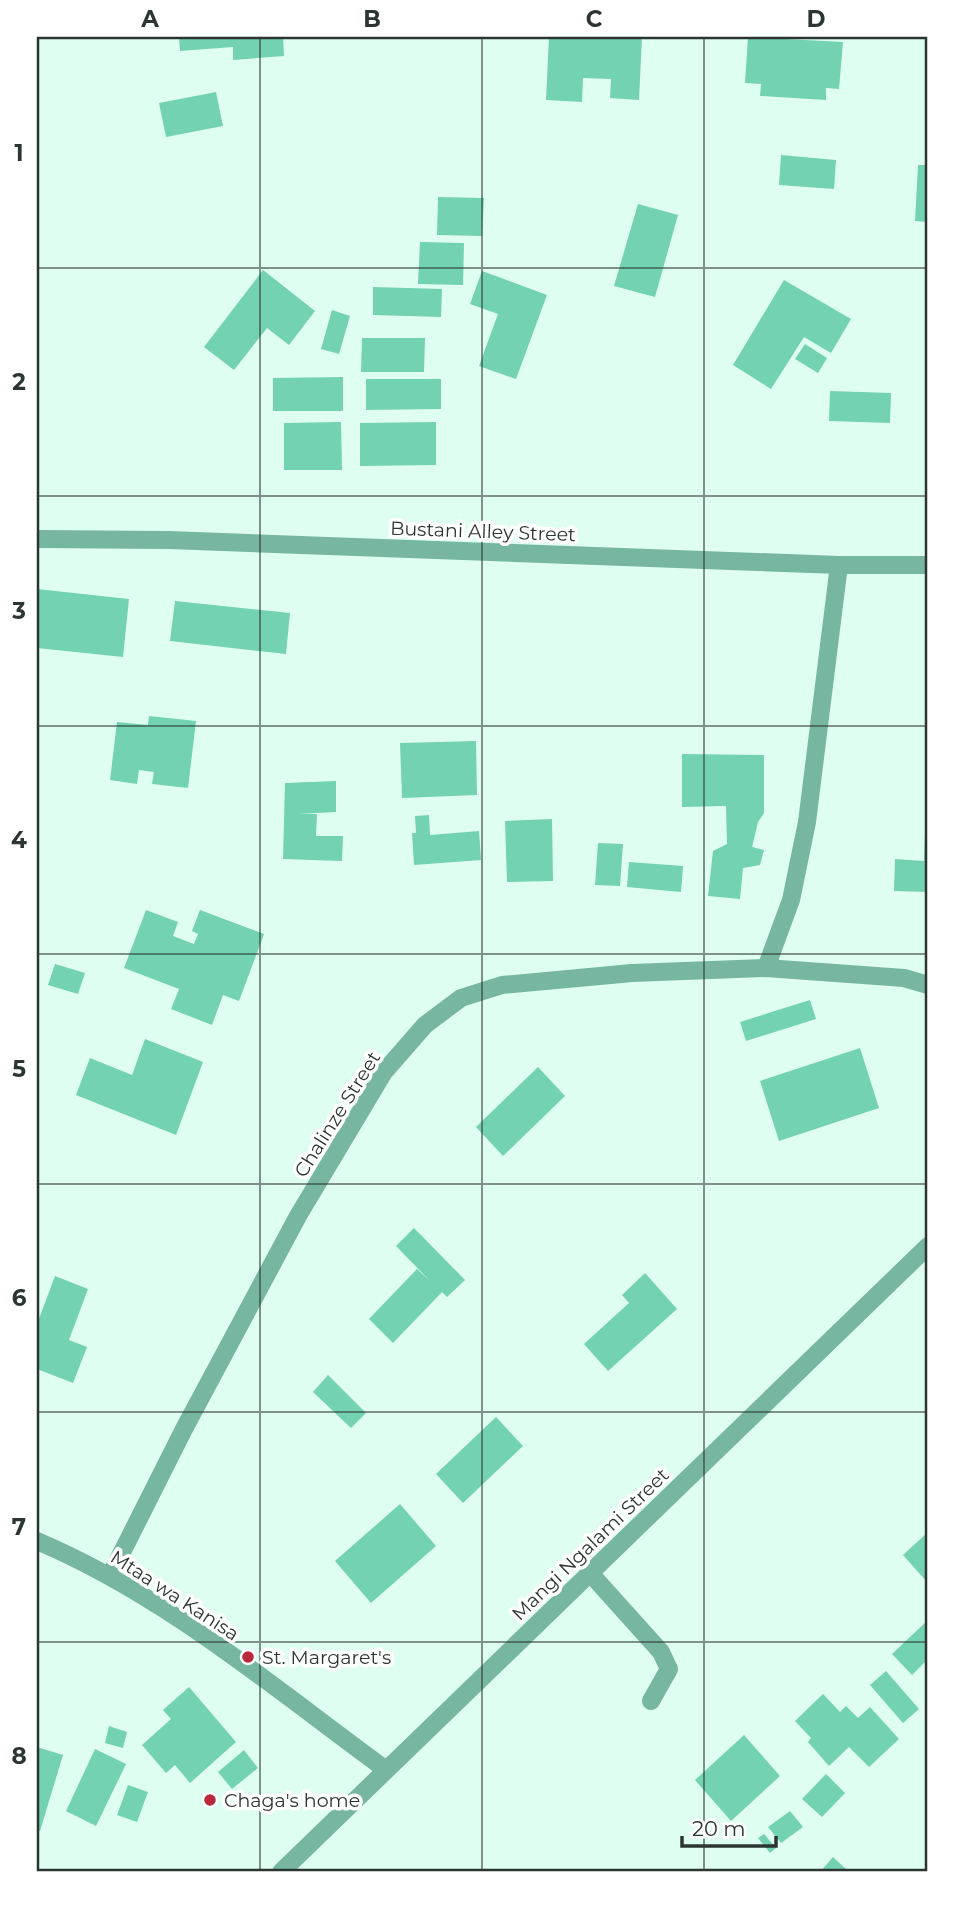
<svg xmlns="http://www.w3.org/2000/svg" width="965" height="1909" viewBox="0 0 965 1909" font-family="Montserrat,sans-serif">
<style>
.building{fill:#73d2b2}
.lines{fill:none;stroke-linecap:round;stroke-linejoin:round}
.minor{stroke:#77b6a0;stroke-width:18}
.grid{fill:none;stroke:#2b3632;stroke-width:2;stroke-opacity:0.55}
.poi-dot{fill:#b9283b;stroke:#fff;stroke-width:2.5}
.labels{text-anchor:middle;stroke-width:7;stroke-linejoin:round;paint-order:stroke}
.street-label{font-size:19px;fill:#2b3632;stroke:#fff}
.poi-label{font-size:19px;fill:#2b3632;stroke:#fff;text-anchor:start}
.neatline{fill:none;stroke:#2b3632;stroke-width:2.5}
.grid-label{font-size:23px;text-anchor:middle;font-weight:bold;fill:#2b3632}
</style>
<rect width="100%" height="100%" fill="#dffef2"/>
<!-- building -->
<g class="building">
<path d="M179,37h104l1,19 -51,4v-13l-53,4z"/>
<path d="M549,37h93l-3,63 -29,-2 1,-19 -28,-1 -1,24 -36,-2z"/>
<path d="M748,37l95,5 -4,47 -13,-1v12l-66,-4 1,-12 -16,-1z"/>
<path d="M216,92l7,34 -57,11 -7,-34z"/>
<path d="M781,155l55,5 -2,29 -55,-4z"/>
<path d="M918,165h10v57l-13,-1z"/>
<path d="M438,197l46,1 -2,38 -45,-1z"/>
<path d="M638,204l40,11 -23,82 -41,-11z"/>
<path d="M420,242l44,1 -1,42 -45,-1z"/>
<path d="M263,270l52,41 -26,34 -22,-17 -33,42 -30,-23z"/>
<path d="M482,271l65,24 -31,84 -37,-13 19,-52 -28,-10z"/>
<path d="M784,280l67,39 -20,34 -27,-16 -33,52 -38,-24z"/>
<path d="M373,287l69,2 -1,28 -68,-2z"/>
<path d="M332,310l18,6 -11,38 -18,-5z"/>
<path d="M362,338h63l-1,34h-63z"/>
<path d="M805,344l22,14 -9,15 -23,-14z"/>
<path d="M343,377v34h-70v-33z"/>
<path d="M366,379h75v30l-75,1z"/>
<path d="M830,391l61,2 -1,30 -61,-2z"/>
<path d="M341,422l1,48h-58v-47z"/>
<path d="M436,422v43l-76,1v-43z"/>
<path d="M37,589l92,10 -6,58 -86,-9z"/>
<path d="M175,601l115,12 -4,41 -116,-13z"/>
<path d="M149,716l47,5 -8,67 -36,-4 2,-12 -15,-2 -2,14 -27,-4 7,-58 31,3z"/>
<path d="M476,741l1,54 -75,3 -2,-55z"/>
<path d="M682,754l82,1v58l-6,9 -6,25 12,3 -4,15 -17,3 -3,31 -32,-3 5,-45 14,-7 -1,-38 -44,1z"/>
<path d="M336,781v31l-38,2h19l-1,22h27l-1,25 -59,-2 2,-76z"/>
<path d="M429,815l1,20 49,-4 2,29 -67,5 -2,-32h4l-1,-17z"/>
<path d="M552,819l1,62 -46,1 -2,-61z"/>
<path d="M925,833h3v59l-34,-1 1,-32 29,2z"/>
<path d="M598,843l25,1 -3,42 -25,-1z"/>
<path d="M629,862l54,4 -2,26 -54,-5z"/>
<path d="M146,910l32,12 -5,14 21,8 4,-10 -6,-3 8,-21 64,24 -25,67 -16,-6 -11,30 -41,-16 8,-20 -55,-21z"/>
<path d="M55,964l30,9 -7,21 -30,-9z"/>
<path d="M810,1000l6,19 -70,22 -6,-19z"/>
<path d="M145,1039l58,23 -27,73 -100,-40 14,-37 42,17z"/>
<path d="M860,1048l19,60 -100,33 -19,-60z"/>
<path d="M538,1067l27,29 -62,60 -27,-29z"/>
<path d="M414,1228l51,52 -18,17 -5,-5 -49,51 -24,-24 48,-50 13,12 -34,-35z"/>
<path d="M645,1273l32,36 -69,62 -24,-27 45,-41 -7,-8z"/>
<path d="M55,1276l33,13 -19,51 18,7 -14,36 -36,-14v-45z"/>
<path d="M328,1375l38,38 -15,15 -38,-36z"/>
<path d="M496,1417l27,29 -60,57 -27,-29z"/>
<path d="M400,1504l36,42 -65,57 -36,-42z"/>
<path d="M928,1532v48l-1,2 -24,-27z"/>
<path d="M928,1620v39l-16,16 -20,-21z"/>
<path d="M886,1671l33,38 -16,14 -33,-38z"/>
<path d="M189,1687l47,55 -46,41 -15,-18 -9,8 -24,-28 29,-26 -8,-9z"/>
<path d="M823,1694l17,18 6,-6 12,12 12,-11 29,32 -30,28 -20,-20 -20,19 -21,-24 3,-4 -16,-17z"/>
<path d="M109,1726l18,6 -4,16 -18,-5z"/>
<path d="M744,1735l36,41 -49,45 -36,-41z"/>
<path d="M37,1747l26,8 -23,76 -3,-1z"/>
<path d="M95,1749l31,15 -30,62 -30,-15z"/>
<path d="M244,1750l14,18 -26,21 -14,-17z"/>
<path d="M826,1774l19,19 -23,24 -20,-18z"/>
<path d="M128,1785l20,7 -11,30 -20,-7z"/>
<path d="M790,1811l13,16 -22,16 -13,-16z"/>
<path d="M764,1834l12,14 -6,5 -12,-15z"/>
<path d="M833,1857l16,15h-29z"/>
</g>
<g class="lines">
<!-- minor -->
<g class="minor">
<path d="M37,539l131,1 671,25h89"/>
<path d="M766,968l25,-68 16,-78 32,-257"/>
<path d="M37,1541c128,54 237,147 348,228"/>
<path d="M590,1573l71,79 8,17 -18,32"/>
<path d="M110,1576l74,-147 114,-213 86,-144 41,-47 36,-27 41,-13 130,-12 134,-5 138,10 24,7"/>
<path d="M281,1872l647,-626"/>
</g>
</g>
<!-- grid -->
<path class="grid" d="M260,37v1835M482,37v1835M704,37v1835M37,268h891M37,496h891M37,726h891M37,954h891M37,1184h891M37,1412h891M37,1642h891"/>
<!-- markers -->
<g class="poi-dot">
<circle cx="248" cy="1657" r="7"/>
<circle cx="210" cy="1800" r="7"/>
</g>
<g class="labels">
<!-- street labels -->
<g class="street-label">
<text transform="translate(483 531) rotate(2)" y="7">Bustani Alley Street</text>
<text transform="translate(337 1114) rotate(-58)" y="7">Chalinze Street</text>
<text transform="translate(590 1544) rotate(-44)" y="7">Mangi Ngalami Street</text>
<text transform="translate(175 1595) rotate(33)" y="7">Mtaa wa Kanisa</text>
</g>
<!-- poi labels -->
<g class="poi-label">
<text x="262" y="1664">St. Margaret's</text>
<text x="224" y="1807">Chaga's home</text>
</g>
</g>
<!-- border -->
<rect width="965" height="1909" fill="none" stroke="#ffffff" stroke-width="77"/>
<!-- scale -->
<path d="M682 1836v10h94v-10" fill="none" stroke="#2b3632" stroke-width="3.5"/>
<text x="692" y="1836" font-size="21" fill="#2b3632" stroke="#ffffff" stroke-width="5" paint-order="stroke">20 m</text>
<rect x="38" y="38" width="888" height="1832" class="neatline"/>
<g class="grid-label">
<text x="150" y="27">A</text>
<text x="372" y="27">B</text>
<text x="594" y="27">C</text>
<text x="816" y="27">D</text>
<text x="19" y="161">1</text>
<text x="19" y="390">2</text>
<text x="19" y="619">3</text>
<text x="19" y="848">4</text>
<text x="19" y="1077">5</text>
<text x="19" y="1306">6</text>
<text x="19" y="1535">7</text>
<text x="19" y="1764">8</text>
</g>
</svg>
